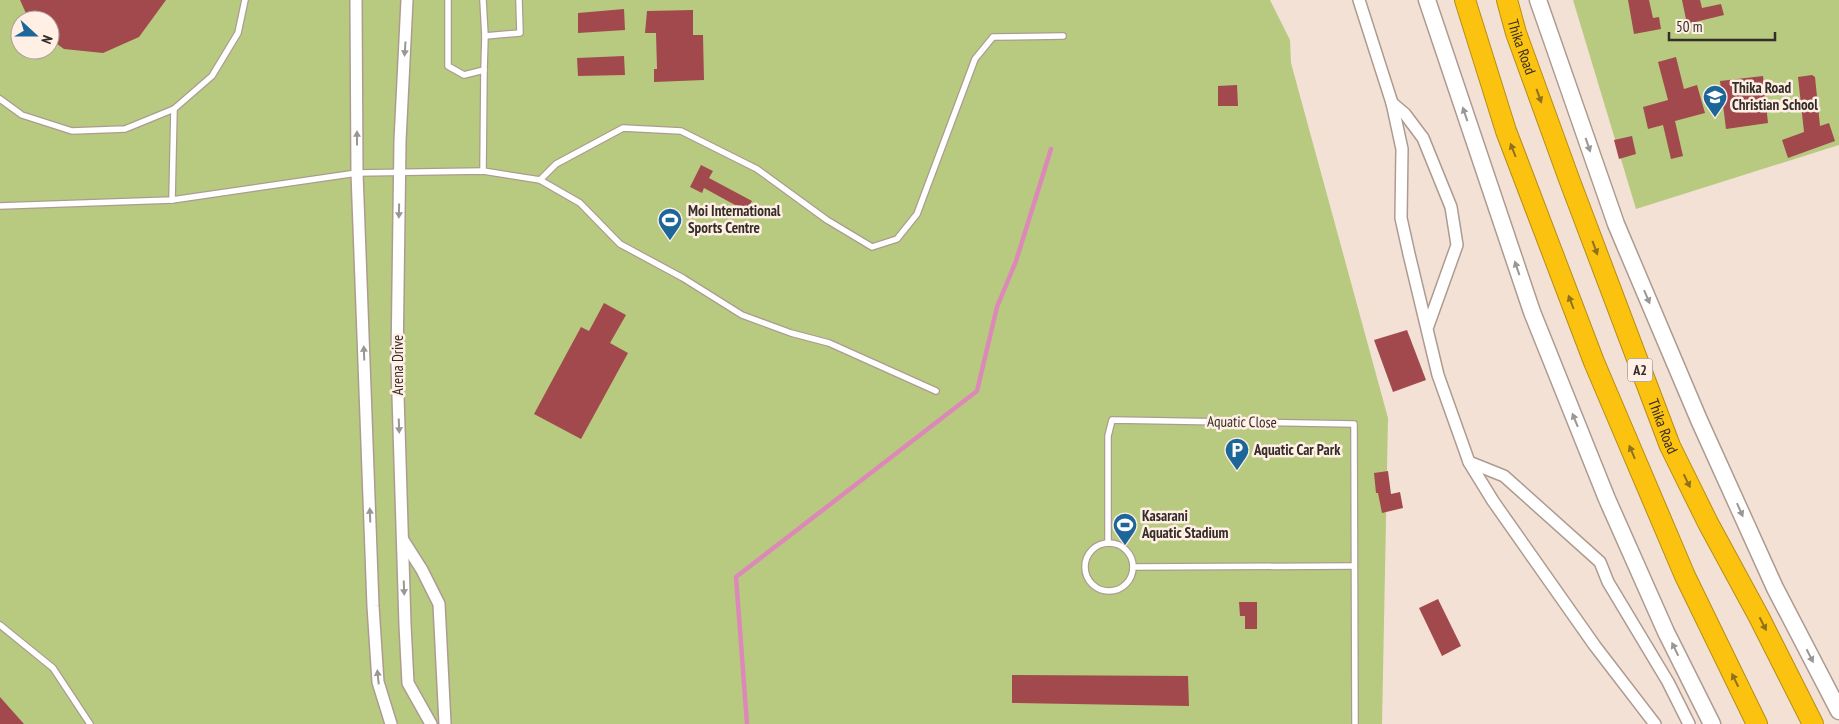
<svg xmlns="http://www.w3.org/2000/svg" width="1839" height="724" viewBox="0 0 1839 724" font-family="'PT Sans Narrow',sans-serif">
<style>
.green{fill:#b7ca80;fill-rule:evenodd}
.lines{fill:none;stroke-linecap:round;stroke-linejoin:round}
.stream{stroke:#dd89b8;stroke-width:4.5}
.building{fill:#a2494d}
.lane-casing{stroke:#ae9b90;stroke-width:8}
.street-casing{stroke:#ae9b90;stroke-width:14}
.secondary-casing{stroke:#ae9b90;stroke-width:19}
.highway-casing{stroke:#b58e18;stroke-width:22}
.lane{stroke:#fff;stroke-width:5.5}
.street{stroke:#fff;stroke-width:11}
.secondary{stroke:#fff;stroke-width:16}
.highway{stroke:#fbc210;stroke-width:20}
.oneway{fill:#9a9694}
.oneway2{fill:#8e701d}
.labels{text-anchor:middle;stroke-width:5;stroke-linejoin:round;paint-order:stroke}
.shield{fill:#ffefe5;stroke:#716761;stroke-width:1}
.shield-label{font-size:14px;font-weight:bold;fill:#342d28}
.street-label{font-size:15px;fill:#342d28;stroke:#ffefe5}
.poi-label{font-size:15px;font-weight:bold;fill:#342d28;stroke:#ffefe5;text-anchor:start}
</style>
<rect width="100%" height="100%" fill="#f4e1d5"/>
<!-- green -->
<g class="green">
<path d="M0,0h1270l20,40 1,23 97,355 -6,306h-1382zM20,20h30v30h-30z"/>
<path d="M1573,0h266v145l-203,64z"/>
</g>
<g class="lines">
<!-- stream -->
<path class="stream" d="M747,724l-11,-147 241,-186 20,-84 19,-46 35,-112"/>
</g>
<!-- building -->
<g class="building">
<path d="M20,0h146l-27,37 -36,16 -39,-4 -14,-10v-19h-21z"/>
<path d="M1628,0h21l4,18 6,-1 2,12 -27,5z"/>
<path d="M1682,0h18l2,8 19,-4 3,11 -37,9z"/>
<path d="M624,9l1,21 -47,3v-20z"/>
<path d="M693,10v25h10l1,45 -50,2v-13h3l-1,-36h-11l2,-22z"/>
<path d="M624,56l1,19 -47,1 -1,-18z"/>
<path d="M1676,57l8,32 13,-4 8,28 -30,8 8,35 -12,3 -8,-34 -15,4 -5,-22 25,-7 -10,-38z"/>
<path d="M1812,75l3,2 5,49 9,-3 6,18 -47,17 -6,-18 22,-8 -6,-55z"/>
<path d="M1763,76l5,47 -42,6 -6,-48z"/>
<path d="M1237,85l1,21h-20v-20z"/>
<path d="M1632,136l4,18 -17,5 -5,-19z"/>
<path d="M701,165l12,6 -4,7 43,23 -6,10 -42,-23 -2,5 -12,-6z"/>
<path d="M604,303l22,12 -16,28 18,10 -47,86 -47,-25 47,-87 8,4z"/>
<path d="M1407,330l19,50 -33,12 -19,-52z"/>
<path d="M1388,471l3,23 9,-2 3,16 -21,5 -4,-20h-2l-2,-20z"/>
<path d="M1438,599l23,47 -19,10 -23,-48z"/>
<path d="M1239,602h18v27h-12v-13h-5z"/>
<path d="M1012,675l176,1 1,30 -177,-3z"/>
<path d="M0,697l24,27h-24z"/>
</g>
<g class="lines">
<defs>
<g id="lane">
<path d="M448,0v66l16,9 20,-5 -1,101"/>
<path d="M483,0l2,36 35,-3 -1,-33"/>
<path d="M484,70l1,-34"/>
<path d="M0,99l22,16 50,16 53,-2 49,-20 38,-33 26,-43 7,-33"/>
<path d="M540,180l16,-16 67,-36 58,3 76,38 70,51 45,27 25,-8 20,-25 58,-155 18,-22 70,-1"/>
<path d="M172,200l2,-91"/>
<path d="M0,206l172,-6 185,-27 126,-2 57,9 40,23 40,41 63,34 59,37 49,18 38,10 107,48"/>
<circle cx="1109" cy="567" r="24"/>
<path d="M1108,543v-107l4,-16 242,4 1,300"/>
<path d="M1133,567l221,-1"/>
<path d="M0,625l53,43 37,56"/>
</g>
<g id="street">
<path d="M356,0l1,173 16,433 5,76 13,42"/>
<path d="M407,0l-7,141 -3,221 8,263 3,58 23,41"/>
<path d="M1359,0l33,103 10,46 -1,69 8,36 29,121 31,87 35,14 96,86 8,20 60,100 21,42"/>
<path d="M1392,103l13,11 18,24 28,69 6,38 -29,81"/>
<path d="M1469,462l24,39 102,145 60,78"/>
<path d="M403,540l19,30 17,34 6,120"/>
</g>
<g id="secondary">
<path d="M1427,0l105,312 75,187 59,133 46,92"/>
<path d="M1538,0l78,224 83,196 76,168 64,123"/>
</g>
<g id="highway">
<path d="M1465,0l41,131 88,231 91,214 72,148"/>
<path id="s1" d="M1507,0l9,33 53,146 101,267 38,77 51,94 54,107"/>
</g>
</defs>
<!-- lane casing -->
<use href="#lane" class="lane-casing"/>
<!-- street casing -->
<use href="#street" class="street-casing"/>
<!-- secondary casing -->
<use href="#secondary" class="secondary-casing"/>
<!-- highway casing -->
<use href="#highway" class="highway-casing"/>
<!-- lane -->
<use href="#lane" class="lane"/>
<!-- street -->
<use href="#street" class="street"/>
<!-- secondary -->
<use href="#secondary" class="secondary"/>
<!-- highway -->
<use href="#highway" class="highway"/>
</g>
<!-- one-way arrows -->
<defs><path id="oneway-solid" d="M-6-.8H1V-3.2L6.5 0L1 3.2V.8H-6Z" transform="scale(1.25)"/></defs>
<g class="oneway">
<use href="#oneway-solid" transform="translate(405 49) rotate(94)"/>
<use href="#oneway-solid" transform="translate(1465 114) rotate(-109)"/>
<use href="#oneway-solid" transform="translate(357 138) rotate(-90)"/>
<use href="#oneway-solid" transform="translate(1588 145) rotate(71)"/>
<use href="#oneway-solid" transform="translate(399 211) rotate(91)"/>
<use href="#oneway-solid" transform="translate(1517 268) rotate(-109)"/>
<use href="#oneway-solid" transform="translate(1647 297) rotate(67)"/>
<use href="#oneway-solid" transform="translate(364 353) rotate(-92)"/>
<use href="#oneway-solid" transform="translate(1575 420) rotate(-112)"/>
<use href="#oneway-solid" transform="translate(399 426) rotate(88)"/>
<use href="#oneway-solid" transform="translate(1740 510) rotate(66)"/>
<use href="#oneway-solid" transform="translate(370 515) rotate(-92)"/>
<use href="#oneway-solid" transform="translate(404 588) rotate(88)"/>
<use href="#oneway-solid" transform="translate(1675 649) rotate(-116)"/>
<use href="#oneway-solid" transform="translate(1810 656) rotate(63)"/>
<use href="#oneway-solid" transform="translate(378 677) rotate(-96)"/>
</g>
<g class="oneway2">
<use href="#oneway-solid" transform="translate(1539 96) rotate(70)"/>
<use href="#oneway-solid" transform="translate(1513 150) rotate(-111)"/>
<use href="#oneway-solid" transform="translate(1595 248) rotate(70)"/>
<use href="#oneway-solid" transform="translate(1571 302) rotate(-111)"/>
<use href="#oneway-solid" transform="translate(1632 452) rotate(-113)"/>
<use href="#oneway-solid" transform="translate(1687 481) rotate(64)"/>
<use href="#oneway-solid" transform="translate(1763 624) rotate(63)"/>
<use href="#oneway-solid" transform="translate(1735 680) rotate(-116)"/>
</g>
<!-- icons -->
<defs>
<symbol id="school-pin" viewBox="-11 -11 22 30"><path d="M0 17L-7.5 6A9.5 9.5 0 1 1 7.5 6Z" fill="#1d6699" stroke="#ffefe5"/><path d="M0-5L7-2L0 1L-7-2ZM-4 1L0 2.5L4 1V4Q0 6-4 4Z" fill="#fff"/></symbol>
<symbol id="stadium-pin" viewBox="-11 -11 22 30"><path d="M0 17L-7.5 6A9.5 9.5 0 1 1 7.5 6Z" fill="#1d6699" stroke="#ffefe5"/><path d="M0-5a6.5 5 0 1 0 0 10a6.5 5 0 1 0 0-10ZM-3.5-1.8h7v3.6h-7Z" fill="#fff"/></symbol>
<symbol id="parking-pin" viewBox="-11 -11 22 30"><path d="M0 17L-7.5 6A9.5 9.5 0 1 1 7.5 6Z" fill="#1d6699" stroke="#ffefe5"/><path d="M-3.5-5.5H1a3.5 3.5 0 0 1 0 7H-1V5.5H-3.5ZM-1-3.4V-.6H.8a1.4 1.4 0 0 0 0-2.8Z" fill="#fff"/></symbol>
</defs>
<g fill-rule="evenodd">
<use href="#school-pin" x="1701" y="83" width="28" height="38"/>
<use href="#stadium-pin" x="656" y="206" width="28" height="38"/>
<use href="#parking-pin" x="1223" y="436" width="28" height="38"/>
<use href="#stadium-pin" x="1111" y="511" width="28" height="38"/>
</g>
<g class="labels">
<!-- shield labels -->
<rect class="shield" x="1627.5" y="358.5" width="25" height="23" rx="4"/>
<g class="shield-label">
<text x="1640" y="375">A2</text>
</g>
<!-- street labels -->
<g class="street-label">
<text dy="5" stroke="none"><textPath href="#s1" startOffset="49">Thika Road</textPath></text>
<text transform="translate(398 365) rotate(-90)" y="5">Arena Drive</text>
<text transform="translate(1242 422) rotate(1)" y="5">Aquatic Close</text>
<text dy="5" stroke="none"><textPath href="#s1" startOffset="454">Thika Road</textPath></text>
</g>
<!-- poi labels -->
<g class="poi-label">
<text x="1732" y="93">Thika Road<tspan x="1732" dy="17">Christian School</tspan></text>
<text x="688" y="216">Moi International<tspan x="688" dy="17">Sports Centre</tspan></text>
<text x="1254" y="455">Aquatic Car Park</text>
<text x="1142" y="521">Kasarani<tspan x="1142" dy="17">Aquatic Stadium</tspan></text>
</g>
</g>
<!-- north arrow -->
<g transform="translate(35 35) rotate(111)"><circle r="24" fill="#ffefe5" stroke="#aea199"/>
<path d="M0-4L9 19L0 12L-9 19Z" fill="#1d6699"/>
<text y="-8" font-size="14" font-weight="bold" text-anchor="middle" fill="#342d28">N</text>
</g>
<!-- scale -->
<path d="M1669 32v8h106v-8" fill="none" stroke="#342d28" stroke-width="2.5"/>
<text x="1676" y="32" font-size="15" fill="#342d28" stroke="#ffefe5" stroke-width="4" paint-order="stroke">50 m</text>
</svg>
